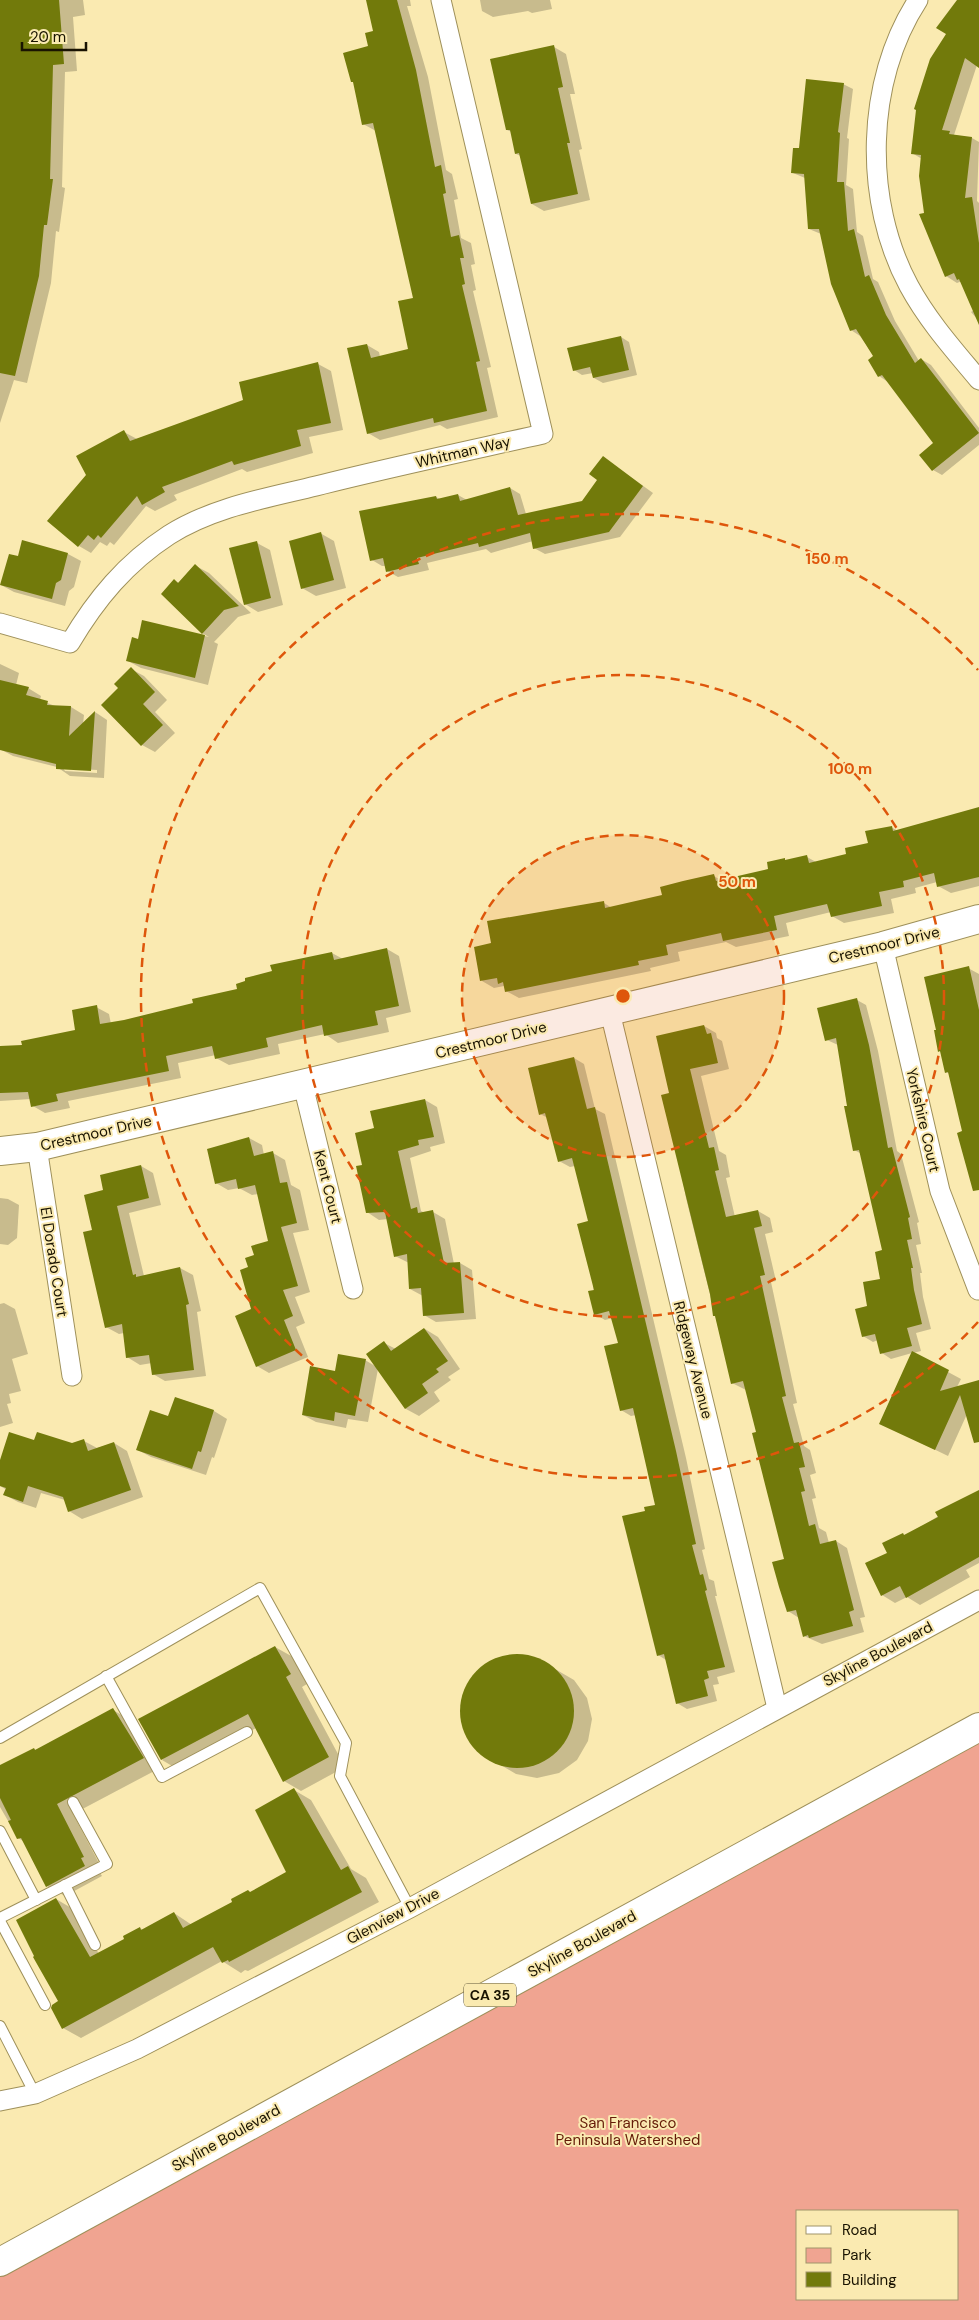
<svg xmlns="http://www.w3.org/2000/svg" width="979" height="2320" viewBox="0 0 979 2320" font-family="'DM Sans',sans-serif">
<style>
.green{fill:#f0a491;fill-rule:evenodd}
.shadow{fill:#0003;fill-rule:evenodd}
.building{fill:#727a0b}
.lines{fill:none;stroke-linecap:round;stroke-linejoin:round}
.lane-casing{stroke:#9e905a;stroke-width:12}
.street-casing{stroke:#9e905a;stroke-width:21}
.secondary-casing{stroke:#9e905a;stroke-width:30}
.primary-casing{stroke:#9e905a;stroke-width:30}
.lane{stroke:#fff;stroke-width:10}
.street{stroke:#fff;stroke-width:19}
.secondary{stroke:#fff;stroke-width:28}
.primary{stroke:#fff;stroke-width:28}
.ring{fill:none;stroke:#de560b;stroke-width:2.5;stroke-dasharray:9 6}
.labels{text-anchor:middle;stroke-width:4;stroke-linejoin:round;paint-order:stroke}
.shield{fill:#faeab1;stroke:#5c5436;stroke-width:1}
.shield-label{font-size:14px;font-weight:bold;fill:#191301}
.street-label{font-size:15px;fill:#191301;stroke:#faeab1}
.park-label{font-size:15px;fill:#651b08;stroke:#faeab1}
.centre{fill:#de560b;stroke:#faeab1;stroke-width:2.5}
.ring-label{font-size:15px;text-anchor:middle;font-weight:bold;fill:#de560b;stroke:#faeab1;stroke-width:4;stroke-linejoin:round;paint-order:stroke}
</style>
<rect width="100%" height="100%" fill="#faeab1"/>
<!-- green -->
<path class="green" d="M979,1727v593h-979v-58zM798,2211h160v88h-160z"/>
<!-- shadow -->
<g class="shadow">
<path d="M0,0h83l2,15 -12,2 4,54 -12,1 -3,115 3,1 -6,44 -3,-1 -5,52 -24,100 -13,-3 -14,43z"/>
<path d="M367,0h43l1,6h-4l21,71 18,93 6,4 6,25 -4,1 7,38 10,5 4,21 -4,1 5,25 -3,1 18,76 -4,1 11,49 -51,12 -7,-4 -60,15 -12,-7 -1,-88 12,7 1,5 30,-7 4,-51 -38,-168 -13,-7 -8,-41 19,-51z"/>
<path d="M480,0h70l2,9 -20,4 -4,-2 -35,6 -11,-6z"/>
<path d="M966,0h13v66l-2,-1 -23,70 18,3 7,4 -2,59 2,2v118l-8,-9 3,-2 -12,-29 -5,2 -11,-7 -21,-62 -3,-55 -10,-6 36,-119z"/>
<path d="M554,47l12,7 9,40h-5l12,55 -3,1 11,50 -46,11 -12,-7 -11,-48 -5,-2 -4,-22 -5,-2z"/>
<path d="M843,84l10,5 -6,49 2,1 -3,46 7,4 4,43 6,4 10,43 5,3 17,39 24,40 2,-2 10,6 48,63v17l-37,30 -9,-5 2,-27 -47,-61 -9,-6 -10,-16 6,-3 -15,-21 -9,-6 -30,-96 -12,-5 -4,-51 -12,-5 7,-23z"/>
<path d="M621,337l8,5 8,33 -34,8 -9,-5 -1,-5 -11,2 -8,-5z"/>
<path d="M318,364l13,7 12,59 -34,7 4,16 -66,19 -5,-3 -68,26 3,5 -22,11 -9,-5 -32,39 -4,-3 -3,4 -7,-4 -9,11 -12,-7 45,-114 13,7 108,-38z"/>
<path d="M603,457l50,36 -33,44 -75,17 -11,-6 -1,-7 -42,12 -5,-4 -59,14 2,7 -31,7 -11,-6 -1,-5h-4l-10,-6 64,-63 4,2 18,-4 9,5 43,-12 10,6 6,20 56,-12 17,-22z"/>
<path d="M320,533l14,8 12,47 -30,8 -14,-8z"/>
<path d="M257,543l13,7 13,55 -25,7 -13,-8z"/>
<path d="M68,554l13,7 -7,26 -5,4 -4,15 -51,-14 -13,-7 17,-28z"/>
<path d="M196,566l13,7 42,40 -13,4 -24,25 4,2 -10,41 -67,-17 -13,-7 11,-21 4,-19 66,16 -7,-4 -27,-52 4,2z"/>
<path d="M0,664l19,9 -3,12 12,3 13,8 -1,4 15,6 16,1 13,8 -1,9 12,-12 12,8 -3,58 -34,-2 -13,-9 -44,-11 -13,-7zM63,768l34,2v3l-32,-2z"/>
<path d="M131,669l13,7 23,24 -12,12 20,21 -20,19 -13,-7 -22,-57z"/>
<path d="M979,811v75l-28,7 -13,-7 -1,-4 -22,6 1,5 -25,6 3,14 -50,10 -12,-7 -1,-4 -45,11 3,13 -53,11 -10,-5 -48,10 2,9 -30,7 1,3 -132,27 -13,-7 -2,-5 -10,2 -12,-7 11,-37 111,-41 8,5 51,-12 51,-20 8,5 48,-11 15,-10 3,1 19,-4 9,5 32,-7 21,-12 22,-16 7,4z"/>
<path d="M387,949l12,7 12,56 -25,6 3,14 -51,11 -13,-9 -47,10 2,10 -51,11 -13,-7v-3l-38,8 3,15 -113,23 2,7 -25,5 -12,-7 -2,-7 -31,2v-54l23,-1 54,-15 19,-24 13,7 2,10 83,-20 44,-14 35,-18 59,-19 11,6z"/>
<path d="M968,968l11,6v203l-16,-45 -13,-58 -4,-2 -4,-20 -3,-1 -1,-21z"/>
<path d="M857,1000l9,5 12,46 19,100 4,3 18,68 -2,1 4,21 -5,1 6,28h-2l3,24 8,32 -15,4 5,18 -8,2 48,26 -4,8 22,-6v61l-5,-3 -7,-25 -19,42 -68,-33 32,-70 -21,6 -9,-6 -4,-13 -5,2 -10,-6 6,-29 12,-27 3,-29 -22,-97 -8,-4 -16,-105 -11,-5z"/>
<path d="M704,1026l12,7 1,5 5,3 7,28 -28,7 18,75 7,4 4,22 -4,1 9,39 23,-6 12,7 3,14 -8,2 11,47 -5,1 26,121 -4,1 11,42 6,4 6,23 -6,2 6,23 -4,1 7,29 7,4 3,11 7,-2 11,7 18,69 -5,1 4,14 -42,12 -18,-8 -5,-18 -11,-7 -3,-51 -28,-128 -11,-42 -14,-7 -46,-185 -9,-48 -6,-56z"/>
<path d="M574,1058l10,6 11,45 10,5 6,26 75,318 19,91 -3,1 7,29 5,2 3,15h-2l20,76 -18,5 2,7 -6,1 4,16 -30,8 -10,-6 -11,-43 -8,-5 -12,-143 10,-6 -20,-91 -5,1 -10,-6 -1,-66 -7,-26 -8,2 -10,-6 -6,-92 -14,-56 -5,1 -11,-6 -11,-43 -8,-4z"/>
<path d="M425,1100l12,7 8,36 -15,4 1,4 -21,7 11,53 4,2 8,-1 12,7 9,45 6,-1 12,7 4,49 -40,3 -12,-7 -1,-19 -13,-7 -1,-26 -14,-7 -7,-37 -9,1 -12,-8 -4,-46 13,-37z"/>
<path d="M249,1138l13,7 2,10 9,-2 12,7 6,25 9,5 9,40 -16,3 17,59 -15,5 10,26 -9,4 12,30 -39,16 -12,-7 -8,-98 6,-12 14,-14 -11,-48 -6,1 -13,-7 -11,2 -12,-7z"/>
<path d="M141,1166l12,7 8,32 -32,8 15,63 36,-8 13,7 8,36 -4,1 9,64 -41,5 -12,-7 -1,-11 -12,2 -13,-8 -3,-24 -5,1 -13,-7 -13,-96 12,-40z"/>
<path d="M0,1198l8,1 11,6 -2,33 -9,7 -8,-1z"/>
<path d="M4,1303l11,6 13,45 -16,5 9,32 -12,3 2,9 -4,1 6,19 -13,4v-123z"/>
<path d="M425,1329l13,8 22,32 -12,8 3,3 -17,12 6,9 -21,15 -13,-7 -28,-40 -10,53 -20,-3 -2,9 -30,-6 -13,-7 33,-42 29,-13 10,6 9,-23 12,6z"/>
<path d="M175,1398l39,13 13,8 -13,39 -2,-1 -6,18 -55,-18 -13,-7 31,-32z"/>
<path d="M84,1441l13,7 17,-5 13,8 16,46 -61,22 -13,-8 -4,-11 -24,-7 -5,15 -18,-6 -13,-7 2,-5 -7,-4v-21l35,-23 37,3z"/>
<path d="M979,1491v72l-13,7 4,7 -50,28 -13,-8 -12,6 -13,-8 6,-42 18,-17z"/>
<path d="M275,1647l18,10 14,27 -5,3 43,80 -44,24 -17,-10 -28,-53 -77,42 -17,-10z"/>
<path d="M515,1655l22,3 18,11 19,11 13,18 5,21 -4,22 -11,19 -18,13 -22,5 -21,-4 -37,-22 -13,-18 -4,-21 3,-22 12,-19 17,-12z"/>
<path d="M113,1710l17,10 30,48 -87,46 28,53 -4,1 5,8 -37,20 -18,-10 -22,-44 -7,-4 -18,-31v-38l34,-20 2,1z"/>
<path d="M294,1790l17,10 40,69 15,9 13,24 -131,69 -3,-1 -4,3 -19,-12 -141,77 -18,-10 -11,-20 7,-6 -3,-103 17,10 26,45 27,-15 14,-11 3,2 31,-17 18,12 96,-52z"/>
</g>
<!-- building -->
<g class="building">
<path d="M0,0h59l5,64 -11,1 -3,114h3l-6,46h-3l-5,51 -24,100 -15,-3z"/>
<path d="M366,0h31l19,70 19,97 6,-2 5,28 -3,1 8,43 8,-2 5,23h-4l5,26 -3,1 18,76 -4,1 11,49 -53,12 -1,-5 -66,16 -20,-86 20,-4 4,14 37,-9 -10,-48 15,-3 -40,-175 -11,2 -9,-43h-2l-8,-29 25,-7 -3,-13 8,-2z"/>
<path d="M957,0h22v68l-14,-10 -23,72 8,1 -1,3 23,3 -7,61 7,-1 7,46v82l-20,-46 -2,1 -3,-7 -9,4 -26,-63 5,-1 -5,-37 2,-21 -10,-1 5,-44 -2,-1 16,-50 16,-25 -10,-6z"/>
<path d="M554,45l9,42 -5,1 12,55h-3l11,51 -47,10 -12,-51 -4,1 -5,-24h-4l-16,-71z"/>
<path d="M806,79l38,4 -6,49 2,1 -3,49h7l4,49 6,-2 11,48 4,-2 17,40 29,48 6,-5 58,75 -47,38 -13,-16 14,-12 -51,-68 -4,2 -10,-17 5,-4 -17,-27 -6,2 -19,-47 -12,-55h-11l-4,-55 -13,-1 2,-25h6z"/>
<path d="M621,336l8,34 -36,8 -3,-11 -17,4 -6,-23z"/>
<path d="M318,362l13,61 -34,7 4,16 -67,19 -2,-4 -70,26 3,5 -23,13 -5,-9 -36,42 -3,-3 -4,5 -6,-5 -10,12 -31,-26 39,-46 -10,-19 48,-26 6,11 113,-41 -4,-18z"/>
<path d="M603,456l40,30 -34,46 -76,17 -3,-16 -51,14 -1,-4 -61,15 2,6 -33,8 -3,-14 -13,3 -11,-50 77,-15 1,3 21,-5 2,7 50,-14 8,28 64,-14 15,-21 -8,-6z"/>
<path d="M321,532l13,48 -33,9 -12,-48z"/>
<path d="M22,540l46,13 -7,27 -5,3 -4,16 -52,-14 9,-31 9,2z"/>
<path d="M257,541l14,57 -27,7 -15,-57z"/>
<path d="M195,564l44,42 -15,4 -22,24 -41,-40 13,-15 4,4z"/>
<path d="M142,620l63,15 -10,43 -69,-17 6,-24 6,2z"/>
<path d="M131,667l24,25 -12,12 20,21 -22,21 -40,-41 17,-17 -4,-4z"/>
<path d="M0,680l29,7 -3,8 22,6 -1,4 24,1 -2,30 26,-25 -4,60 -35,-2v-5l-56,-14z"/>
<path d="M979,807v70l-42,10 -3,-14 -31,8 1,6 -25,5 3,14 -51,11 -4,-13 -53,12 3,14 -54,11 -2,-8 -55,12 2,10 -30,6 1,4 -134,27 -2,-10 -5,2 -1,-6 -17,3 -6,-34 17,-4 -4,-22 117,-20 1,7 57,-13 -2,-8 23,-6 31,-7 2,7 52,-12 -1,-7 18,-4v2l22,-5 2,8 37,-9 -1,-6 23,-5 -3,-12 27,-5 1,5z"/>
<path d="M387,948l12,58 -24,5 3,14 -54,11 -2,-11 -56,13 2,9 -53,12 -3,-13 -46,10 3,15 -113,23 2,7 -27,6 -3,-15 -28,1v-47l22,-1 -1,-4 54,-11 -3,-20 25,-5 3,19 24,-4 69,-17 -1,-4 45,-10 -1,-5 9,-3v-3l27,-7 -2,-6 62,-13 2,8z"/>
<path d="M969,966l10,44v180l-6,1 -16,-58 5,-2 -14,-59 -3,1 -5,-22 -2,1 -4,-22h2l-12,-53z"/>
<path d="M857,998l12,47 19,103 4,-1 18,70 -2,1 4,21 -5,1 6,28h-2l3,22 8,34 -15,4 5,18 -32,8 -5,-20 -13,3 -7,-28 12,-3 -4,-24 17,-3 -5,-27 7,-2 -23,-100 -6,1 -9,-45h3l-11,-68 -11,3 -8,-33z"/>
<path d="M704,1025l3,9 4,-1 7,30 -28,6 19,79 5,-1 5,23 -4,1 11,46 32,-7 4,16 -8,2 11,47 -5,1 26,120 -4,1 12,46 5,-1 6,25 -6,1 6,23 -4,1 8,34 6,-2 5,20 16,-4 18,70 -5,2 4,14 -44,12 -1,-3 -5,2 -7,-27 -9,2 -8,-25 -7,-25 12,-3 -32,-126 4,-1 -13,-51 -12,3 -16,-68h-2l-3,-22 -49,-199 8,-2 -13,-57z"/>
<path d="M574,1057l13,52 8,-2 6,26 75,318 20,93 -4,1 8,30 3,-1 4,16 -2,1 20,76 -18,4 2,7 -5,2 4,16 -32,8 -12,-50 -7,2 -35,-140 23,-5 -1,-4 11,-2 -22,-97 -13,3 -16,-65 14,-3 -9,-32 -15,4 -6,-24 6,-1 -17,-66 11,-3 -16,-63 -14,4 -13,-49 -6,2 -11,-47z"/>
<path d="M425,1099l9,38 -16,3 1,5 -21,6 13,58 6,-2 1,6 15,-3 11,53 16,-1 4,51 -41,3 -2,-28 -12,1 -2,-35 -13,3 -9,-45 -19,1 -10,-47 6,-1 -7,-32 19,-5 -4,-17z"/>
<path d="M249,1137l5,19 19,-5 7,32 7,-1 10,41 -16,4 17,59 -15,4 10,26 -9,4 12,30 -40,17 -21,-51 16,-7 -11,-39 8,-3 -3,-9 9,-3 -3,-9 17,-5 -13,-56 -17,4 -2,-10 -21,5 -8,-35z"/>
<path d="M141,1165l8,33 -32,8 16,69 3,-1v3l44,-10 9,37 -3,1 8,65 -42,5 -3,-20 -23,3 -4,-34 -17,4 -22,-96 9,-2 -8,-35 19,-5 -3,-15z"/>
<path d="M424,1328l24,33 -12,8 3,3 -17,12 6,9 -23,16 -39,-55 18,-13 7,10z"/>
<path d="M912,1351l37,19 -9,21 39,-11v62l-5,1 -14,-48 -25,55 -56,-26z"/>
<path d="M338,1354l28,5 -11,57 -20,-4 -1,9 -32,-6 8,-49 25,5z"/>
<path d="M175,1397l39,13 -13,42 -3,-1 -6,18 -56,-19 14,-40 18,6z"/>
<path d="M9,1432l25,8 3,-8 35,11 12,-4 4,12 26,-9 17,48 -63,22 -5,-15 -35,-11 -5,16 -20,-7 3,-7 -6,-2v-26z"/>
<path d="M979,1490v67l-73,41 -6,-12 -19,10 -16,-33 22,-10 -5,-10 21,-10 1,2 34,-18 -3,-5z"/>
<path d="M275,1646l16,28 -5,3 43,80 -46,25 -35,-68 -87,46 -23,-41z"/>
<circle cx="517" cy="1711" r="57"/>
<path d="M113,1708l31,50 -87,46 27,53 -3,1 4,8 -39,21 -25,-49 -4,1 -9,-18 3,-1 -11,-22v-33l34,-17 1,2z"/>
<path d="M294,1788l47,82 7,-4 14,26 -133,70 -1,-2 -6,3 -9,-16 -151,82 -11,-21 1,-3 6,-4 -25,-44 1,-1 -18,-36 40,-22 34,59 34,-18 -1,-3 17,-9 1,3 33,-18 9,16 49,-26 -1,-3 17,-9 2,2 36,-20 -31,-62z"/>
</g>
<g class="lines">
<defs>
<g id="lane">
<path d="M106,1676l56,101 85,-45"/>
<path d="M0,1738l260,-150 86,155 -6,33 70,132"/>
<path d="M0,1831l36,69"/>
<path d="M65,1885l30,60"/>
<path d="M0,1918l107,-54 -34,-62"/>
<path d="M0,1921l45,84"/>
<path d="M0,2026l35,68"/>
</g>
<g id="street">
<path d="M918,0c-53,81 -55,201 -9,286 19,35 45,64 70,94"/>
<path d="M0,623l70,20c26,-44 56,-80 99,-108 44,-28 98,-37 147,-49 75,-19 151,-35 227,-52l-102,-434"/>
<path d="M883,946l57,245 38,99"/>
<path d="M610,1012l167,696"/>
<path d="M303,1085l50,204"/>
<path d="M37,1147l35,229"/>
<path d="M0,2101l35,-7 102,-45 273,-141 569,-308"/>
</g>
<path id="secondary" d="M0,1151l37,-4 846,-201 96,-27"/>
<path id="primary" d="M0,2262l979,-535"/>
</defs>
<!-- lane casing -->
<use href="#lane" class="lane-casing"/>
<!-- street casing -->
<use href="#street" class="street-casing"/>
<!-- secondary casing -->
<use href="#secondary" class="secondary-casing"/>
<!-- primary casing -->
<use href="#primary" class="primary-casing"/>
<!-- lane -->
<use href="#lane" class="lane"/>
<!-- street -->
<use href="#street" class="street"/>
<!-- secondary -->
<use href="#secondary" class="secondary"/>
<!-- primary -->
<use href="#primary" class="primary"/>
</g>
<!-- distance rings -->
<circle cx="623" cy="996" r="161" fill="#de560b" fill-opacity=".12"/>
<g class="ring">
<circle cx="623" cy="996" r="161"/>
<circle cx="623" cy="996" r="321"/>
<path d="M978 1322A482 482 0 1 1 978 670"/>
</g>
<g class="labels">
<!-- shield labels -->
<rect class="shield" x="464" y="1983.5" width="52" height="23" rx="4"/>
<g class="shield-label">
<text x="490" y="2000">CA 35</text>
</g>
<!-- street labels -->
<g class="street-label">
<text transform="translate(463 452) rotate(-13)" y="5">Whitman Way</text>
<text transform="translate(884 945) rotate(-14)" y="5">Crestmoor Drive</text>
<text transform="translate(491 1040) rotate(-14)" y="5">Crestmoor Drive</text>
<text transform="translate(923 1120) rotate(77)" y="5">Yorkshire Court</text>
<text transform="translate(96 1133) rotate(-13)" y="5">Crestmoor Drive</text>
<text transform="translate(328 1187) rotate(76)" y="5">Kent Court</text>
<text transform="translate(54 1262) rotate(81)" y="5">El Dorado Court</text>
<text transform="translate(693 1360) rotate(76)" y="5">Ridgeway Avenue</text>
<text transform="translate(878 1654) rotate(-28)" y="5">Skyline Boulevard</text>
<text transform="translate(393 1916) rotate(-28)" y="5">Glenview Drive</text>
<text transform="translate(582 1944) rotate(-29)" y="5">Skyline Boulevard</text>
<text transform="translate(226 2138) rotate(-29)" y="5">Skyline Boulevard</text>
</g>
<!-- park labels -->
<g class="park-label">
<text x="628" y="2128">San Francisco<tspan x="628" dy="17">Peninsula Watershed</tspan></text>
</g>
</g>
<circle cx="623" cy="996" r="8" class="centre"/>
<g class="ring-label">
<text x="827" y="564">150 m</text>
<text x="850" y="774">100 m</text>
<text x="737" y="887">50 m</text>
</g>
<!-- legend -->
<rect x="796" y="2210" width="162" height="90" fill="#faeab1" stroke="#a0946b"/>
<rect x="806" y="2226" width="25" height="8" fill="#ffffff" stroke="#a0946b"/>
<text x="842" y="2235" font-size="15" fill="#191301">Road</text>
<rect x="806" y="2248" width="25" height="15" fill="#f0a491" stroke="#a0946b"/>
<text x="842" y="2260" font-size="15" fill="#191301">Park</text>
<rect x="806" y="2272" width="25" height="15" fill="#727a0b" stroke="#a0946b"/>
<text x="842" y="2285" font-size="15" fill="#191301">Building</text>
<!-- scale -->
<path d="M22 42v8h64v-8" fill="none" stroke="#191301" stroke-width="2.5"/>
<text x="30" y="42" font-size="15" fill="#191301" stroke="#faeab1" stroke-width="4" paint-order="stroke">20 m</text>
</svg>
